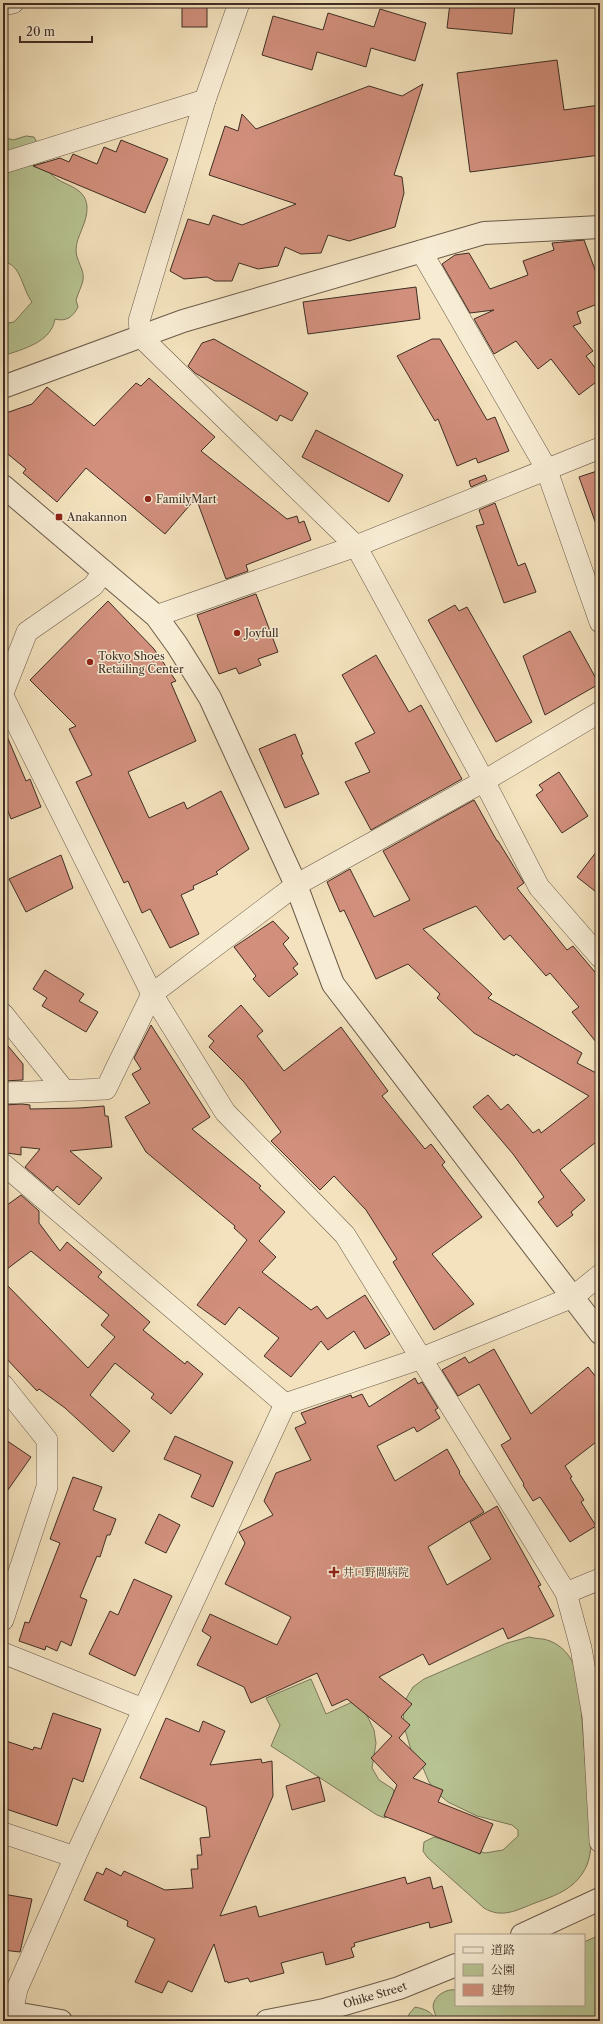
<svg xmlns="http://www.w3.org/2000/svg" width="603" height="2024" viewBox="0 0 603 2024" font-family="'Libre Caslon Text','Noto Serif JP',serif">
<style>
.green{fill:#b8c493;stroke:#7c795c}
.building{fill:#d18f7c;stroke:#3f2e24}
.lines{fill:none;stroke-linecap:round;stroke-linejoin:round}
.minor-casing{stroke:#6c5b4a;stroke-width:22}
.tertiary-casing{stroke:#6c5b4a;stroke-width:24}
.minor{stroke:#f7ecd4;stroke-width:21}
.tertiary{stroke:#f7ecd4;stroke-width:22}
.poi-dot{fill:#8f2418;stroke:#f7ecd4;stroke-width:1.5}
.labels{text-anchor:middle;stroke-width:3;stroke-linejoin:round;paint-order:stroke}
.poi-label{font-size:11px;fill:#3f2e24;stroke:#f7ecd4;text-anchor:start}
.street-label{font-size:11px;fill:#3f2e24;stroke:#f7ecd4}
</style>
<rect width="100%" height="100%" fill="#f3e2bd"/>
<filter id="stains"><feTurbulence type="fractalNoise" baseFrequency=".005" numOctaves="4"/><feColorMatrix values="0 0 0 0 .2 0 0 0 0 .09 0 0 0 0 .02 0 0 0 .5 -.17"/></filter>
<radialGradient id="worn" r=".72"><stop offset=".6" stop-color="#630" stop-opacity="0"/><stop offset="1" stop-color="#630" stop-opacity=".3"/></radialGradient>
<!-- green -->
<g class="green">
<path d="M26,136l8,1c8,12 7,28 18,38 11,11 33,11 35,31 1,17 -11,30 -11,44 0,11 9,20 7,30 -1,6 -5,13 -7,20l2,7c-5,10 -12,15 -23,12 -4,24 -33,30 -52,37v-32l11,-2 18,-20c-10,-13 -11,-39 -29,-40v-125l10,3z"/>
<path d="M529,1637c6,2 15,1 21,4 16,6 26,23 29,39 3,39 6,79 9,118 1,20 7,47 -1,67 -10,23 -30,30 -52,38 -18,7 -33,16 -51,5l-57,-51 -4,-6 1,-9 10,-5 51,16 18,-3 15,-14v-6l-6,-5 -35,-9 -29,-14 -11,-9 -8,-11 -9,-21 -9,-11 -8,-27 1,-16 3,-10 6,-10 11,-8 83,-36z"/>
<path d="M311,1679l15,35 33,-15 15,31 2,13 -4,25 7,12 14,9 3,10 -5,15 -6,4 -8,-3 -106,-69 9,-21 -14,-27z"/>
<path d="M600,1935v86h-192l1,-7 6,-7c10,2 15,4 21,12 0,-4 -2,-8 -3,-12 0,-11 14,-19 23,-17v15h128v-63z"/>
</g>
<!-- building -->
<g class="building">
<rect x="182" y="3" width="25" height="24"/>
<path d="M450,3h65l-3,31 -65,-6z"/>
<path d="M380,9l46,14 -11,38 -44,-13 -5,19 -49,-15 -5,18 -50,-15 11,-39 50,14 5,-17 46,14z"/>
<path d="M557,60l7,50 36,-5v50l-130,17 -13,-99z"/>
<path d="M423,84l-29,91 8,2 2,16 -9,34 -46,14 -21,-6 -7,18 -20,1 -16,-7 -7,19 -20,3 -19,-6 -7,18h-17l-8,-4 -23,2 -14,-8 18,-52 21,6 4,-10 29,10 54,-21 -87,-29 16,-49 13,5 4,-17 14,15 113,-43 33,10z"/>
<path d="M121,140l47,19 -23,54 -112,-47 27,-8 9,4 4,-8 24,10 7,-17 12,5z"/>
<path d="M584,240l16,43v20l-23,9 4,11 -8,3 20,25 -7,5 14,18v5l-21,16 -28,-36 -13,10 -22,-28 -22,13 -20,-35 20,-9 -24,3 -28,-49 13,-9 14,-2 21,36 38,-14 -5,-14 31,-11 -2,-7z"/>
<path d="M416,287l4,32 -112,15 -5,-32z"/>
<path d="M214,339l94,54 -16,28 -12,-6 -3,6 -82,-48 -7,-7 14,-23z"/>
<path d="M432,339h8l47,81 8,-3 14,34 -31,12 -2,-5 -19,8 -19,-47 -3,2 -38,-65z"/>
<path d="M149,378l66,59 -14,14 86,68 10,-3 2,7 5,-2 7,19 -65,25 2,6 -22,8 -30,-81 -31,36 -79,-66 -29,34 -34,-29 3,-4 -23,-19v-36l29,-10 15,-17 47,39 42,-43 5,3z"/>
<path d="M316,430l87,45 -14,27 -87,-45z"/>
<path d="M600,470v57h-3l-18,-50z"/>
<path d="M485,475l2,5 -16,7 -2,-6z"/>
<path d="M495,503l23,63 7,-3 11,29 -32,11 -28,-77 8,-2 -5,-14z"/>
<path d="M256,594l22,58 -20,7 3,6 -22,9 -3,-6 -17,6 -22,-59z"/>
<path d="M108,601l46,48 22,32 -5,2 25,58 -68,31 21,46 35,-16 3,7 34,-18 28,58 -33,23 2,2 -25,12 1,3 -13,6 18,39 -29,14 -20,-39 -8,4 -14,-32 -4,2 -48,-101 16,-7 -23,-46 7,-3 -46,-46z"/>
<path d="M455,605l4,6 8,-4 65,115 -36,20 -68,-122z"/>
<path d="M570,631l29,53 -54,31 -22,-59z"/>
<path d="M376,655l33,57 12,-7 41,74 -91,51 -26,-48 25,-10 -15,-29 20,-10 -33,-58z"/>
<path d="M3,727l23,54 4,-2 11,28 -30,12 -8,-21z"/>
<path d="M295,734l8,20 -2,1 18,39 -34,14 -26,-59z"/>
<path d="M559,772l29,44 -26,17 -26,-38 7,-5 -4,-5z"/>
<path d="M474,800l23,41h1l26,42 -7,5 50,62 6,-4 27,32v69l-28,-35 7,-5 -29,-34 -4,3 -36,-41 -6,5 -28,-34 -53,23 69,65 -4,4 94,55 -5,10 23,12v64l-40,31 25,30 -14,12 2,3 -16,12 -19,-25 6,-5 -31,-43 -40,-47 15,-12 13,15 7,-6 25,29 6,-4 2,4 48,-37 -73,-42 -2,2 -40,-23 -37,-35 3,-4 -32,-30 -32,15 -32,-69 -4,2 -13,-30 23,-13 24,48 36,-17 -27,-49z"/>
<path d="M600,847v48l-23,-18z"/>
<path d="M61,855l12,33 -47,24 -17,-33z"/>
<path d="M273,921l16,17 -6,6 15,20 -5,4 5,6 -29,23 -16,-18 3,-3 -22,-29z"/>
<path d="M45,970l39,24 -5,7 19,11 -12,20 -44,-26 5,-8 -14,-9z"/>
<path d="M241,1005l22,26 -6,5 27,35 57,-44 47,64 -6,5 43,53 6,-5 14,18 -3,3 40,52 -50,37 42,50 -40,26 -41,-68 4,-3 -31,-49 -32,-34 -14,14 -49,-49 10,-9 -37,-50 -35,-35 5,-6 -6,-5z"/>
<path d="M151,1025l59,92 -18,12 69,57 -2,2 26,24 -26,29 17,16 -14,15 49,38 6,-4 10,13 38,-24 25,39 -25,15 -11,-18 -26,19 -7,-9 -30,36 -27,-21 15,-18 -40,-31 -14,18 -28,-20 50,-65 -13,-12 1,-2 -89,-74 -21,-35 25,-14 -18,-29 9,-5 -7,-11z"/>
<path d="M3,1040l20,24v16l-20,1z"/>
<path d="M22,1104l8,1v4l50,-1 24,-2 1,10h3l4,31 -42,4 32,27 -23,27 -22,-19 -4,5 -28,-24 15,-18 -19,-2v8l-14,-2 -3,-48z"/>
<path d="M21,1195l18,16v12l21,28 7,-9 35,30 -4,5 52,45 -7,8 42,34 2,-3 16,13 -32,40 -20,-16 3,-4 -39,-31 -25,32 40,36 -17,21 -48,-44 -26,-19 -2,2 -34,-36v-74l85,87 27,-31 -14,-12 8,-10 -78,-64 -28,21v-64z"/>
<path d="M494,1349l37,65 57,-47 12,15v57l-35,27 7,11 -2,1 14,22 -3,2 15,24 -26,16 -30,-45 -7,4 -10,-16 1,-1 -23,-39 10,-6 -32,-55 -21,12 -16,-26 23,-13 4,6z"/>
<path d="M415,1378l3,6 4,-2 16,26 -3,2 5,8 -23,14 -3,-5 -37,19 18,35 52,-32 13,23 -1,1 25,39 -56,35 19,38 44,-26 -21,-37 27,-16 44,79 -3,1 16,30 -46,23 -5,-11 -74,37 -6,-11 -44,23 33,27 -11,13 9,8 -11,13 27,26 -13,14 30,12 -5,12 55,22 -13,30 -96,-38 13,-31 -26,-27 21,-22 -45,-37 -15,7 -15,-33 -66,30 -7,-16 -47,-22 14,-28 -9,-6 8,-17 67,31 14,-28 -66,-33 20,-41 -6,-11 34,-17 -9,-14 12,-28 35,-13 -16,-32 11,-5 -5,-10 50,-18 1,3 10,-4 7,13z"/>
<path d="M175,1436l58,26 -20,45 -22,-10 10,-22 -37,-16z"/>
<path d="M3,1438l28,19 -28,40z"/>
<path d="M73,1477l29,10 -9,23 23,9 -6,16h-3l-7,22 -3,-1 -17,41 7,3 -16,46 -10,-5 -4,10 -11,-5 -1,4 -26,-9 6,-19 4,1 31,-80 -10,-4z"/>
<path d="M159,1514l21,11 -14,28 -21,-10z"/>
<path d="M134,1579l38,17 -37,80 -46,-22 21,-43 8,4z"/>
<path d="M53,1713l48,16 -18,53 -10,-4 -16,48 -54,-18v-68l30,10 1,-3 7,2z"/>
<path d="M166,1718l33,14 4,-11 22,10 -15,34 51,-6 1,4 10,-2 1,35 -53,120 36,-10 3,11 146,-40 2,7 23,-7 3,12 9,-3 10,36 -22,6 -1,-6 -75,21 1,3 -4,2 3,9 -28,8 -3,-13 -42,11 3,10 -34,9 -2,-4 -20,5 -1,-2 -2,1 -11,-38 -22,48 -24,-11 -6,12 -27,-11 20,-43 -28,-13 1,-5 -44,-21 13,-28 6,3 3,-7 15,8 3,-5 41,19 28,-2 -2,-19h7l-1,-14h5l-2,-17 10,-1 -4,-30 -66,-29z"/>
<path d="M319,1777l6,24 -33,9 -6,-24z"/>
<path d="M3,1894l29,5 -12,53 -17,-2z"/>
</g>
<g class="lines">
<defs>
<g id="minor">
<path d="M239,3l-34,97 -66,221 2,16 215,209 128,235 55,106 61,70"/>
<path d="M3,5l10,-2"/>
<path d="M3,163l202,-63"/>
<path d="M421,251l125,217 54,154"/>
<path d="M156,616l200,-70 244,-98"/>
<path d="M3,693l24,-61 66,-46 11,-15"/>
<path d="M3,696l149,298 73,118 120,123 221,358 15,55 12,69 7,125"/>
<path d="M3,1014l61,76"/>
<path d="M3,1093l103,-4 46,-95 144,-109 188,-104 116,-69"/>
<path d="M3,1164l282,240"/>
<path d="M3,1385l44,55v47l-44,133"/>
<path d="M566,1593l34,-14"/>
<path d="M3,1653l140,56"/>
<path d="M3,1833l72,24"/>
<path d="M12,2013l5,-24 58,-132 210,-453 137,-46 151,-61 27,-22"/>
</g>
<g id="tertiary">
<path d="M3,387l180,-66 301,-88 116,-6"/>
<path d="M3,486l153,130 21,29 33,53 86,187 37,99 267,349"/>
<path d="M522,1935l78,-36"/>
<path d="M3,2011l58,10"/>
<path id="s1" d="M267,2021l57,-11 75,-22 57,-23"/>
</g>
</defs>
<!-- minor casing -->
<use href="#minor" class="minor-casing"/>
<!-- tertiary casing -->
<use href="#tertiary" class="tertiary-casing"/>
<!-- minor -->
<use href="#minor" class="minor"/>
<!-- tertiary -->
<use href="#tertiary" class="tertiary"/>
</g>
<!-- markers -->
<g class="poi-dot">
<circle cx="148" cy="499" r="4"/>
<rect x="55" y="513" width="8" height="8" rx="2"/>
<circle cx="237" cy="633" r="4"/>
<circle cx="90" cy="662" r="4"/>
<path d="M332 1566h4v4h4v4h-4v4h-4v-4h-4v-4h4z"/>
</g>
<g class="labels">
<!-- poi labels -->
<g class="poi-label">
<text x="156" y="503">FamilyMart</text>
<text x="67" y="521">Anakannon</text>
<text x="245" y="637">Joyfull</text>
<text x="98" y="660">Tokyo Shoes<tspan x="98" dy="13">Retailing Center</tspan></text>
<text x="343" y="1576">井口野間病院</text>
</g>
<!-- street labels -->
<g class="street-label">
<text dy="4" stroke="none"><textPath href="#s1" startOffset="111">Ohike Street</textPath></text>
</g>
</g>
<!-- margin -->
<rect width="603" height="2024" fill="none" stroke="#f3e2bd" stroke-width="16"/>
<rect x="4" y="4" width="595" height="2016" fill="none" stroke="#3f2e24" stroke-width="2"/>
<rect x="8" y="8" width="587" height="2008" fill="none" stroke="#3f2e24"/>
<!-- legend -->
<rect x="455" y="1934" width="130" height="72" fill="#f7ecd4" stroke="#ada08e"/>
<rect x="463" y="1947" width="20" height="6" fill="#f7ecd4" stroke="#ada08e"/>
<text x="491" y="1954" font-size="12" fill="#3f2e24">道路</text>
<rect x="463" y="1964" width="20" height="12" fill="#b8c493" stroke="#ada08e"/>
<text x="491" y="1974" font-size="12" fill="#3f2e24">公園</text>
<rect x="463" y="1984" width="20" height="12" fill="#d18f7c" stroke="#ada08e"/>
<text x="491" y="1994" font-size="12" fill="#3f2e24">建物</text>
<!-- scale -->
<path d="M20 36v6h72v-6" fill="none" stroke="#3f2e24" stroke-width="2"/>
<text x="26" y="36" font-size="12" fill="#3f2e24" stroke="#f7ecd4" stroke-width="3" paint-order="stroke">20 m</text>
<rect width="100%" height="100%" filter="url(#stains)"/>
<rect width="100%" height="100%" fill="url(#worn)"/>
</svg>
